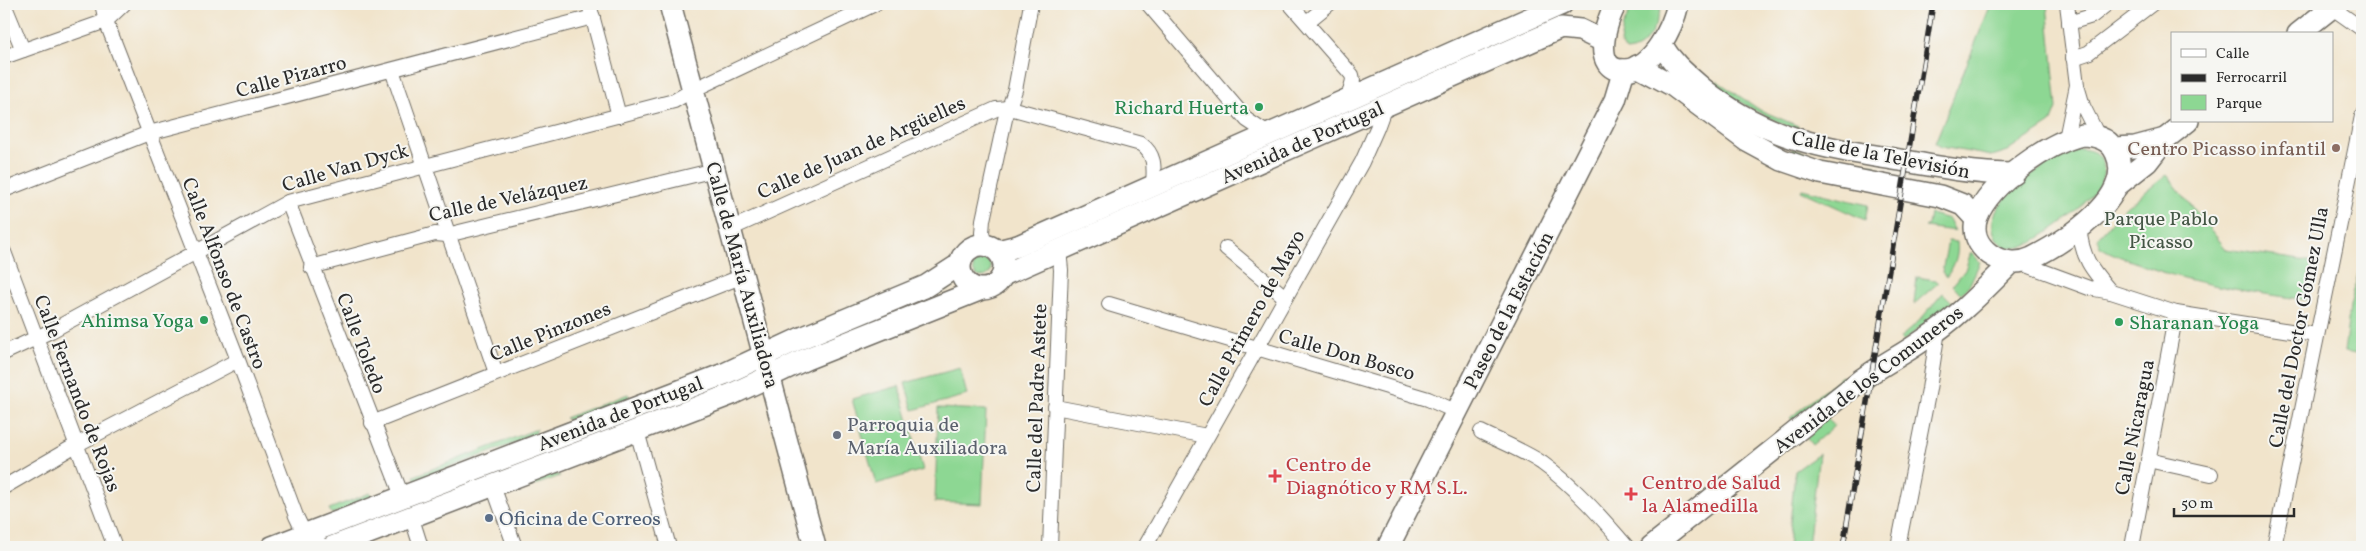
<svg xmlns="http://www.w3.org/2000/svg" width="2366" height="551" viewBox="0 0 2366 551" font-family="Vollkorn,serif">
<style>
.green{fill:#8dd793;stroke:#5c815f}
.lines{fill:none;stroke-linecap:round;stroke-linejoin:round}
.street-casing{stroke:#706c63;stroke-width:16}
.primary-casing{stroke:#706c63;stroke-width:24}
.street{stroke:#fff;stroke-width:14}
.primary{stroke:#fff;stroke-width:21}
.rail-casing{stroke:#2b2b2b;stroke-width:5.5}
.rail{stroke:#f6f6f2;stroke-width:4;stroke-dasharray:11;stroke-linecap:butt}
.leisure-dot{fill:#2e9e5b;stroke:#f6f6f2;stroke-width:2}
.education-dot{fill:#8d6e63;stroke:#f6f6f2;stroke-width:2}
.worship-dot{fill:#6b7280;stroke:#f6f6f2;stroke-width:2}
.health-dot{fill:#e0444e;stroke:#f6f6f2;stroke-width:2}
.service-dot{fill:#5c6f8a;stroke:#f6f6f2;stroke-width:2}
.labels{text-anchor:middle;stroke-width:4;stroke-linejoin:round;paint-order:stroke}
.street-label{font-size:20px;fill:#2b2b2b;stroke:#f6f6f2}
.leisure-label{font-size:20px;fill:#27864d;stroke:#f6f6f2;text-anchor:end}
.education-label{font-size:20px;fill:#785e54;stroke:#f6f6f2;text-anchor:end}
.park-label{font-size:20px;fill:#445645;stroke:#f6f6f2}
.worship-label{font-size:20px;fill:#5b616d;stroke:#f6f6f2;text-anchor:start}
.health-label{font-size:20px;fill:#be3a42;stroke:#f6f6f2;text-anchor:start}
.service-label{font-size:20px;fill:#4e5e75;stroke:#f6f6f2;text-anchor:start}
</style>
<rect width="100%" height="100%" fill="#f6f6f2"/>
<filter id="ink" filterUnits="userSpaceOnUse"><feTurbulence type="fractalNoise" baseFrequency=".02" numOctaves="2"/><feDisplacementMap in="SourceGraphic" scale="10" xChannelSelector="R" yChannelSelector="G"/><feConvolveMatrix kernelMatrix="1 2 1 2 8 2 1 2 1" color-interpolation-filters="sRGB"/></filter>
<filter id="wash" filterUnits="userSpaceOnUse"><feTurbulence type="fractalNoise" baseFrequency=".0096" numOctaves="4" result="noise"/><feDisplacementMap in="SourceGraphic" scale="20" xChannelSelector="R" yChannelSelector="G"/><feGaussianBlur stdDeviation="1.12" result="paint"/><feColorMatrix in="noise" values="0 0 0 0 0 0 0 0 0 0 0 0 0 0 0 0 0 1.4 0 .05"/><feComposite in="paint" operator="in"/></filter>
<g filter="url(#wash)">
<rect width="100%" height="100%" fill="#f1e4cb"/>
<!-- green -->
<g class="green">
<path d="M1633,4h29c-4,18 -14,46 -36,47l-6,-8 3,-17z"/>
<path d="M1991,4h56l10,104 -6,15 -43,28 -16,5 -51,-9 -6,-4z"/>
<path d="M1717,81l43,29 38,16 -1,4c-30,-12 -57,-26 -83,-46z"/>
<path d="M1792,149l23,7 60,9 -2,12 -84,-23z"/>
<path d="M2080,149c10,1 20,3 23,14 8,27 -44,63 -64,75 -7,4 -14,9 -24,10 -17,1 -26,-17 -21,-32 10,-26 60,-60 86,-67z"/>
<path d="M2167,175l59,74 88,13 -7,38c-57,-8 -111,-15 -165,-35 -15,-6 -30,-10 -43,-19l-1,-9 28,-30z"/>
<path d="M1802,189l66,16 -3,15 -64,-29z"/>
<path d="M1930,214l19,5 6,12 -30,-4 3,-2z"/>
<path d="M1948,241l9,1c2,13 -3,25 -11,35l-4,-5z"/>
<path d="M1971,252l9,10 -10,22 -9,10 -8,-9 12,-15z"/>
<path d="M2362,258v97l-18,-3 6,-46z"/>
<circle cx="982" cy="268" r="9"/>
<path d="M1917,277l18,3 3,3 -24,21z"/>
<path d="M952,281l3,5 -145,61 -1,-3z"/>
<path d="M1943,293l9,9 -49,39 -3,-3 19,-17z"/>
<path d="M960,368l7,27 -54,15 -8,-27z"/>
<path d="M1842,376l3,4 -52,41 -3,-3z"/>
<path d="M899,386l24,84 -47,14 -24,-85z"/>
<path d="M628,394l2,5 -58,22 -7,-3z"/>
<path d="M938,408l48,2 -4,94 -47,-2z"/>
<path d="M1827,417l7,9 -22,19 -8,-10z"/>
<path d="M537,429l-3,7 -118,44 -2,-4z"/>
<path d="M1819,454l-11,93h-20l7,-76z"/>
<path d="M551,472l9,4 -36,13 -3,-5z"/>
<path d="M370,493l2,6 -40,15 -3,-5z"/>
</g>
</g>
<g filter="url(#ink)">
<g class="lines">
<defs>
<g id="street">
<path d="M4,4l19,46"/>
<path d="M102,4l4,17 132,339 58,156 9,19 20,12"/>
<path d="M589,4l30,112"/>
<path d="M1148,4l99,116 21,14"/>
<path d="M1290,4l62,71 1,5 -5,19"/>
<path d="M2331,7l31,22"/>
<path d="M1307,22l22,-18"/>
<path d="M2069,23l23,-7 15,-12"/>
<path d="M4,57l102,-36 18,-17"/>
<path d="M2073,58l15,-5 64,-49"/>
<path d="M392,70l104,303"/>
<path d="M2078,89l5,17 15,30"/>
<path d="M2066,139l11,-54 -10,-81"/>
<path d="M4,190l145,-57 444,-116"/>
<path d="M288,202l114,294"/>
<path d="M2079,227c3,31 12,42 32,65"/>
<path d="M730,229l266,-120 14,-1 131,36c15,11 13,24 12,42"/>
<path d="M985,245l-3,-12 1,-13 22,-101 10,-29 16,-86"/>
<path d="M1226,248l59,49"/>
<path d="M4,252l111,295"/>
<path d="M2021,263l68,25 22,4 65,21 140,22"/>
<path d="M311,267l124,-33 12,1 268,-65"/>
<path d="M1109,304l319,95 29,13"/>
<path d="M4,353l47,-22 237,-129 386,-101 19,-11 182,-86"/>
<path d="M1055,407l152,29"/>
<path d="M372,423l371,-147"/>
<path d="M637,431l32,116"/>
<path d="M1481,432c20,10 43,19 61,31 32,23 60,55 85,84"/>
<path d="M2148,460l63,14"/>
<path d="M493,486l22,61"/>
<path d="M4,487l72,-42 162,-85"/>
<path d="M416,516l-2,9 7,22"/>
<path d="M1050,547l11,-277 -2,-20"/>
<path d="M1145,547l217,-385 15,-34 8,-22"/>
<path d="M1898,547l31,-158 9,-59"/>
<path d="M2132,547l44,-234"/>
<path d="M2274,547l88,-431"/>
</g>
<g id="primary">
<path d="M670,4l145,543"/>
<path d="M1616,4c-10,16 -26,68 9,66 28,-1 48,-44 53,-66"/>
<path d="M2298,34l38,-30"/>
<path d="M1661,44c11,19 25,30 41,44 62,51 122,60 198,72 38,7 75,14 114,14"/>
<path d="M1637,66l35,19 75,56 35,19 38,13 120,23 23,9 13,14"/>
<path d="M2082,135c14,0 28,4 34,18 21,44 -51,88 -84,105 -29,14 -66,-11 -55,-41 13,-34 71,-74 105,-82z"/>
<path d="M2114,148l21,-1 30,-8"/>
<path d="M2119,184l28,-22 18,-23 23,-18"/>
<circle cx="982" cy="267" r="22"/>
<path d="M998,251l20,-5 544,-242"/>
<path d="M1003,275l558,-247 19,2 23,11"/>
<path d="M272,547l452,-173 75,-35 127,-53 34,-22"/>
<path d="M332,547l400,-153 74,-35 173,-69"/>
<path d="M1388,547l227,-447 9,-30"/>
<path d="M1651,547l210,-167c19,-14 41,-25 61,-39 33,-21 61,-50 89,-78"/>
</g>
</defs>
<!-- street casing -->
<use href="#street" class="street-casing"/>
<!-- primary casing -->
<use href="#primary" class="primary-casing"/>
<!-- street -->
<use href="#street" class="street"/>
<!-- primary -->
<use href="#primary" class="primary"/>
<defs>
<path id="rail" d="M1843,547l90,-543"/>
</defs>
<!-- rail casing -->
<use href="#rail" class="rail-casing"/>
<!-- rail -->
<use href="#rail" class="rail"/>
</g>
</g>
<!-- markers -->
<g class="leisure-dot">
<circle cx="1259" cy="107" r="5"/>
<circle cx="204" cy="320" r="5"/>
<circle cx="2119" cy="322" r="5"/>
</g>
<circle class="education-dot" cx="2336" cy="148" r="5"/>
<circle class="worship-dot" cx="837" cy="435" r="5"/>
<g class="health-dot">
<path d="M1272.5 468.5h5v5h5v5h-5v5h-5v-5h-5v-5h5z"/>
<path d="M1628.5 486.5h5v5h5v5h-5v5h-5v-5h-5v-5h5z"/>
</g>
<circle class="service-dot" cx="489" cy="518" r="5"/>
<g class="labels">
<!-- street labels -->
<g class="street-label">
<text transform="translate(291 76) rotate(-15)" y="7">Calle Pizarro</text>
<text transform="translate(1302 142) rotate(-24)" y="7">Avenida de Portugal</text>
<text transform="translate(861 147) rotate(-24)" y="7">Calle de Juan de Argüelles</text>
<text transform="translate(1881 154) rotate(11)" y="7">Calle de la Televisión</text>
<text transform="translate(345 167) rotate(-16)" y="7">Calle Van Dyck</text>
<text transform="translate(508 198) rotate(-12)" y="7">Calle de Velázquez</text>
<text transform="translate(225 273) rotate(69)" y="7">Calle Alfonso de Castro</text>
<text transform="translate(743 275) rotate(75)" y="7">Calle de María Auxiliadora</text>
<text transform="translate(1508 310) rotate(-63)" y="7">Paseo de la Estación</text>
<text transform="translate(1251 318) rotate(-61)" y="7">Calle Primero de Mayo</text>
<text transform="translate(2298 327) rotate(-79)" y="7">Calle del Doctor Gómez Ulla</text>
<text transform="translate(550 331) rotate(-22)" y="7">Calle Pinzones</text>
<text transform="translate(362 343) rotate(69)" y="7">Calle Toledo</text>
<text transform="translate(1347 354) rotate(16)" y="7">Calle Don Bosco</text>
<text transform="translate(1868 379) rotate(-37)" y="7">Avenida de los Comuneros</text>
<text transform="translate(78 393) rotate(69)" y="7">Calle Fernando de Rojas</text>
<text transform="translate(1036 398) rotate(-88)" y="7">Calle del Padre Astete</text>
<text transform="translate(620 413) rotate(-21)" y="7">Avenida de Portugal</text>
<text transform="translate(2134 427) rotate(-79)" y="7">Calle Nicaragua</text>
</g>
<!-- leisure labels -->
<g class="leisure-label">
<text x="1249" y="114">Richard Huerta</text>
<text x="194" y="327">Ahimsa Yoga</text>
<text x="2129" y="329" text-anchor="start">Sharanan Yoga</text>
</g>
<!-- education labels -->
<g class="education-label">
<text x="2326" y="155">Centro Picasso infantil</text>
</g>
<!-- park labels -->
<g class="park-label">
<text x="2161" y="225">Parque Pablo<tspan x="2161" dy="23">Picasso</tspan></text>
</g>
<!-- worship labels -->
<g class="worship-label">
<text x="847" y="431">Parroquia de<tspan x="847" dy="23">María Auxiliadora</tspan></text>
</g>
<!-- health labels -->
<g class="health-label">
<text x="1286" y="471">Centro de<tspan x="1286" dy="23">Diagnótico y RM S.L.</tspan></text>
<text x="1642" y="489">Centro de Salud<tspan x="1642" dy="23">la Alamedilla</tspan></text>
</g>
<!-- service labels -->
<g class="service-label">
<text x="499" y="525">Oficina de Correos</text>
</g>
</g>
<!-- margin -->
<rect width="2366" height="551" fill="none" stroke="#f6f6f2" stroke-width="20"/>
<!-- legend -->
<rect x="2171" y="32" width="162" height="90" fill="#f6f6f2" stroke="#a5a5a2"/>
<rect x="2181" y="49" width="25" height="8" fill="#ffffff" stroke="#a5a5a2"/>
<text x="2216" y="58" font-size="15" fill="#2b2b2b">Calle</text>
<rect x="2181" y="74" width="25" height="8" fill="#2b2b2b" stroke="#a5a5a2"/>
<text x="2216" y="82" font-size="15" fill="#2b2b2b">Ferrocarril</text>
<rect x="2181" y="95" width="25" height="15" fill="#8dd793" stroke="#a5a5a2"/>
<text x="2216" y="108" font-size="15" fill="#2b2b2b">Parque</text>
<!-- scale -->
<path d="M2174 508v8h120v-8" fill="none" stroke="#2b2b2b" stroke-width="2.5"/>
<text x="2181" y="508" font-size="15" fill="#2b2b2b" stroke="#f6f6f2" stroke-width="4" paint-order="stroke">50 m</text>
</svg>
